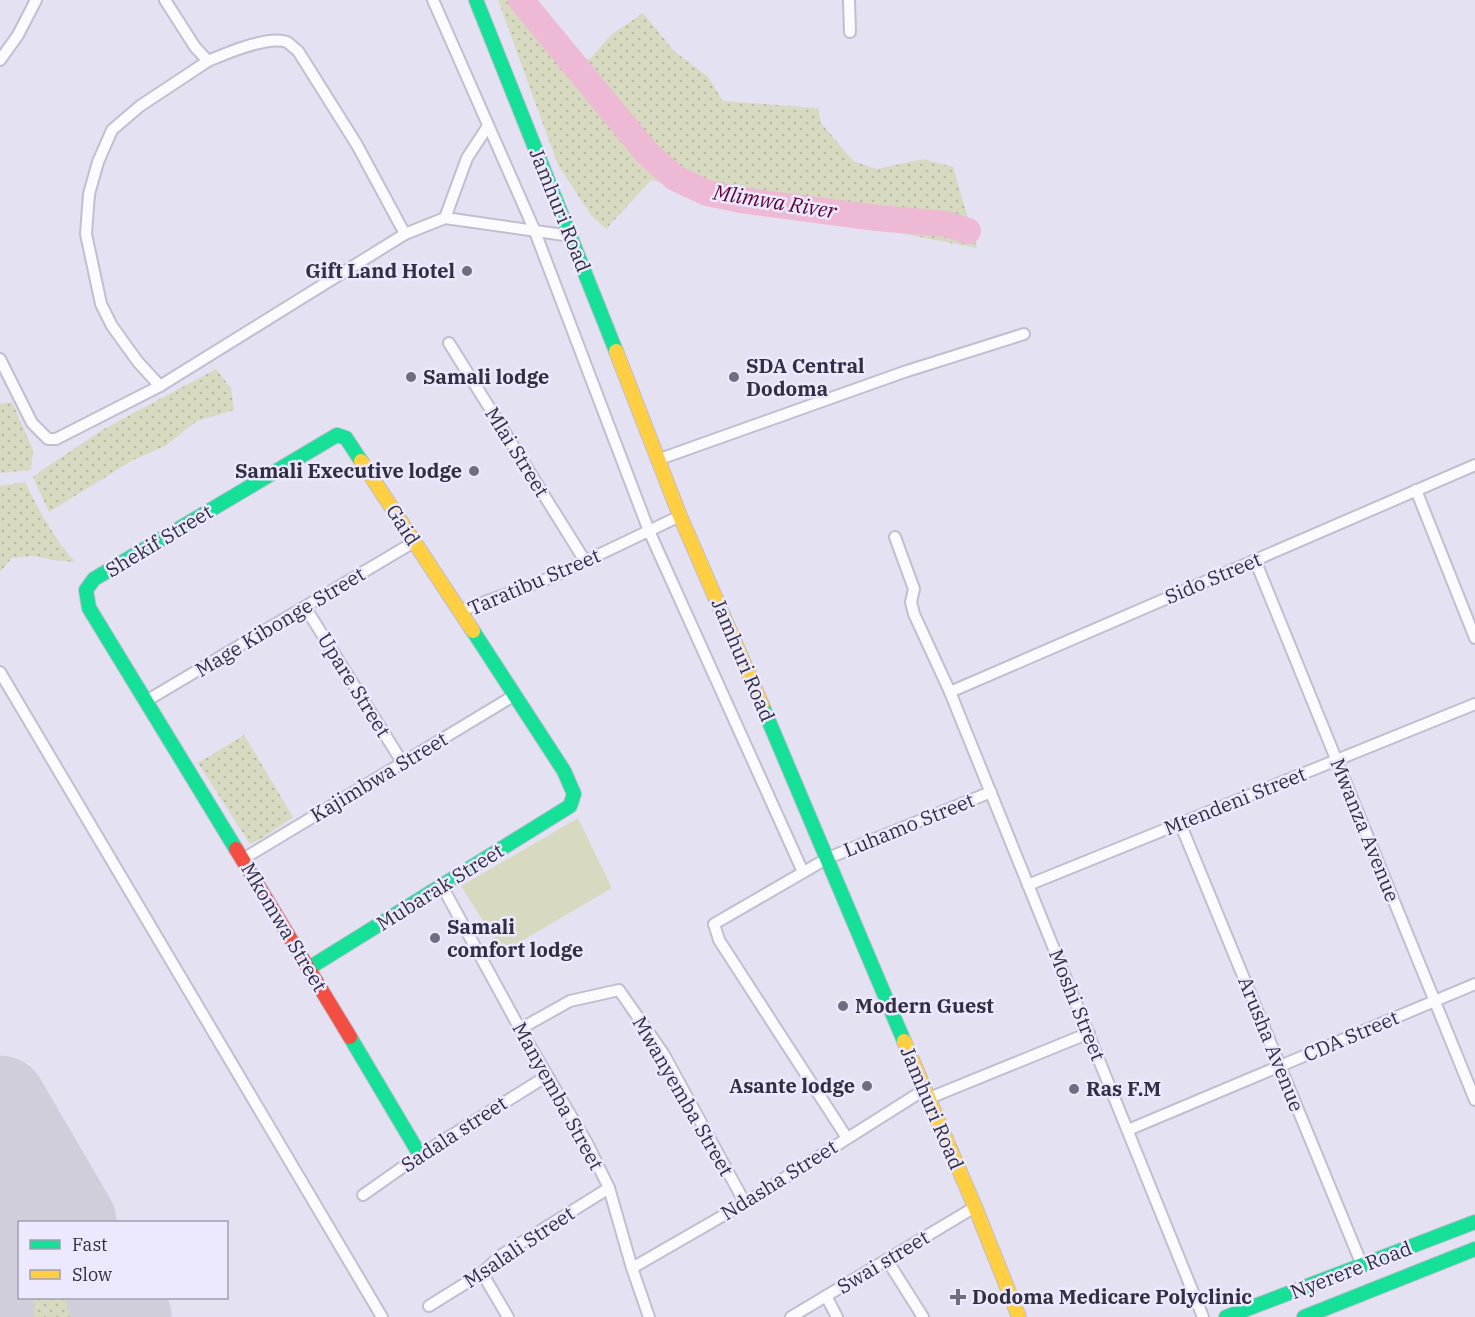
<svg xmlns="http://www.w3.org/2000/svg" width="1475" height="1317" viewBox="0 0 1475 1317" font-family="'IBM Plex Serif',serif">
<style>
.grass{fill:url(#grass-dots)}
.park{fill:#d7dac0}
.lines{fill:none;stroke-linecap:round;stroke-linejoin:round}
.river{stroke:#eeb9d4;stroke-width:26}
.taxiway{stroke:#d0ceda;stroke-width:38}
.runway{stroke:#d0ceda;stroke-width:93}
.street-casing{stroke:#c1becf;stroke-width:14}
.fast-casing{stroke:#c1becf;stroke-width:16}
.slow-casing{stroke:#c1becf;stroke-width:16}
.jam-casing{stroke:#c1becf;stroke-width:16}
.street{stroke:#fbfafd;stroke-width:10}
.fast{stroke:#16e098;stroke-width:14}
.slow{stroke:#ffcf43;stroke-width:14}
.jam{stroke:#f24e42;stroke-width:14}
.poi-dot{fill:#716d80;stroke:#ece9fe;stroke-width:2}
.labels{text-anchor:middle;stroke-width:5;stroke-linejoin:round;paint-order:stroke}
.street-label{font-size:20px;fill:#332f43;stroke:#ece9fe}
.poi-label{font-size:20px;font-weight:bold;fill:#332f43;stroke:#ece9fe;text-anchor:start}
.water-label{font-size:21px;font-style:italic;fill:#5d0537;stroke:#ece9fe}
</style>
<defs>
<pattern id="grass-dots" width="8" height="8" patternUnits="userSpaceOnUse" patternTransform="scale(1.5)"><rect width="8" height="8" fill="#d7dac0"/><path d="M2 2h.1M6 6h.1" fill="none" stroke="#b9bba6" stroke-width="1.8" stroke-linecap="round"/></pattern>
</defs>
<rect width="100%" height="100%" fill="#e4e1f2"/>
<!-- grass -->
<g class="grass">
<path d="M498,0h30l47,57 15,2 21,-24 32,-22 31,38 34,26 15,24 95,7 3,15 32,38 24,8 46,-10 30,8 24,81 -114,-22 -76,-10 -136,-36 -45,49 -15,-14 -33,-50z"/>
<path d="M216,369l15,19 3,22 -37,11 -32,25 -32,14 -84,52 -16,-35 9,-7 62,-41z"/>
<path d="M12,402l21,48 -2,20 -31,3v-69z"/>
<path d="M25,482c14,29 29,56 50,80l-22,-2 -20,-4 -21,2 -12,14v-86z"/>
<path d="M244,735l49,82 -29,20 -14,7 -52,-81z"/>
<path d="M31,1298h46l12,19h-58z"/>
</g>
<!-- park -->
<path class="park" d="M578,818l34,70 -109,64 -42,-66z"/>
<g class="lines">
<!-- river -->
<path class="river" d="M521,0l126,153 28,25 32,15 34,7 136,18 70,6 21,7"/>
<!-- taxiway -->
<g class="taxiway">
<path d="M8,1117l7,35v165"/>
<path d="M23,1222c18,-12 25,-14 44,-3"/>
<path d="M4,1232c24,-15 38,-23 40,-53"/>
</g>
<!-- runway -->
<g class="runway">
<path d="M0,1102l70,120"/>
<path d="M113,1298l12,19"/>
</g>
<defs>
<g id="street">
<path d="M165,0l30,47 13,14c17,-7 60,-26 79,-19 3,2 8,7 11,9l59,94 48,89"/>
<path d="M433,0l101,229 115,302 154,341"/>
<path d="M849,0l1,32"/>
<path d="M0,60l18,-25 18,-35"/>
<path d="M445,218l22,-60 21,-32"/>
<path d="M449,343l136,218"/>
<path d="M0,359l32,64 16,16h8l104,-53 245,-152 40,-16 126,18"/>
<path d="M160,386l-22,-24 -26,-36 -11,-22 -15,-70 3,-40 9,-32 14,-32 28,-24 68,-45"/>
<path d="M657,460l247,-88 120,-38"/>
<path d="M1416,490l59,148"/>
<path d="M895,537l19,52 -3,13 3,12 36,78 253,625"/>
<path d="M1255,560l220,540"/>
<path d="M305,607l97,155"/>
<path d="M460,611l90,-33 130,-62"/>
<path d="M0,672l382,645"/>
<path d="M950,692l525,-227"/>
<path d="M146,701l268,-159"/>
<path d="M1180,823l182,442"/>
<path d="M243,859l272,-164"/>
<path d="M1028,885l447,-181"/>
<path d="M442,886l78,143 67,114 22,45 23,80 17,49"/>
<path d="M520,1029l50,-28 49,-11 44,63 82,150"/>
<path d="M927,1099l162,-66"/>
<path d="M1128,1130l347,-146"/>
<path d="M847,1138l-128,-198 -5,-16 114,-66 163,-66"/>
<path d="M363,1195l57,-40 127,-79"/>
<path d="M887,1260l36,57"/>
<path d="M632,1268l113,-65 179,-113"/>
<path d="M482,1273l26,44"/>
<path d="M826,1296l11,21"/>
<path d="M429,1306l53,-33 18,-17 109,-68"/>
<path d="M791,1317l184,-110"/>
</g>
<g id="fast">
<path d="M476,0l140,351"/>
<path d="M762,705l142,336"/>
<path d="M236,849l-147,-241 -3,-18 8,-11 243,-144 9,3 15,23"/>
<path d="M309,968l261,-162 4,-12 -10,-23 -91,-140"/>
<path d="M350,1037l70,118"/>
<path d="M1226,1317l249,-95"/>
<path d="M1304,1317l171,-68"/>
</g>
<g id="slow">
<path d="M616,351l64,165 82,189"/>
<path d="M361,461l112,170"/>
<path d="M904,1041l71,166 44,110"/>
</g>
<path id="jam" d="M236,849l114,188"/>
</defs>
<!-- street casing -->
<use href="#street" class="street-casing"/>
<!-- fast casing -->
<use href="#fast" class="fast-casing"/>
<!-- slow casing -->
<use href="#slow" class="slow-casing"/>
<!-- jam casing -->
<use href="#jam" class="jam-casing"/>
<!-- street -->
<use href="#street" class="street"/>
<!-- fast -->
<use href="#fast" class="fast"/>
<!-- slow -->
<use href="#slow" class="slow"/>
<!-- jam -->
<use href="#jam" class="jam"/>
</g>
<!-- markers -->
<g class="poi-dot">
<circle cx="467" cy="271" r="6"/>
<circle cx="411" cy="377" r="6"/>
<circle cx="734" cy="377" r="6"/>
<circle cx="474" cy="471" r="6"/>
<circle cx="435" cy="938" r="6"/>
<circle cx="843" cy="1006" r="6"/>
<circle cx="867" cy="1086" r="6"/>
<circle cx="1074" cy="1089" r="6"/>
<path d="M955 1288h6v6h6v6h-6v6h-6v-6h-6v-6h6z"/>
</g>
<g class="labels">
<!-- street labels -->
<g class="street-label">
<text transform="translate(560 210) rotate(68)" y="7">Jamhuri Road</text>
<text transform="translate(517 452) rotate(58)" y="7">Mlai Street</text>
<text transform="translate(403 525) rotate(57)" y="7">Gaid</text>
<text transform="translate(159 541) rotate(-31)" y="7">Shekif Street</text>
<text transform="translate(1213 578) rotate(-23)" y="7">Sido Street</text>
<text transform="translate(534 582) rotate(-23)" y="7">Taratibu Street</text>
<text transform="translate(280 622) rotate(-31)" y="7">Mage Kibonge Street</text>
<text transform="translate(743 660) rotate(67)" y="7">Jamhuri Road</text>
<text transform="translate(354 685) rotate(58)" y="7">Upare Street</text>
<text transform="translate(379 777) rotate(-31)" y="7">Kajimbwa Street</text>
<text transform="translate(1235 801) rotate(-22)" y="7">Mtendeni Street</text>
<text transform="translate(909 825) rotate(-22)" y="7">Luhamo Street</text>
<text transform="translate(1365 830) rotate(68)" y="7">Mwanza Avenue</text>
<text transform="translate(440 887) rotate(-32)" y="7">Mubarak Street</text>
<text transform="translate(284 927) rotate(59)" y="7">Mkomwa Street</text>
<text transform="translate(1077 1005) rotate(68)" y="7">Moshi Street</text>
<text transform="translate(1351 1036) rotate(-23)" y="7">CDA Street</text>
<text transform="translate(1271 1044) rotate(68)" y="7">Arusha Avenue</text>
<text transform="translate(558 1096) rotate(61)" y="7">Manyemba Street</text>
<text transform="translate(683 1096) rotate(60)" y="7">Mwanyemba Street</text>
<text transform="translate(932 1108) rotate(67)" y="7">Jamhuri Road</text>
<text transform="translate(454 1134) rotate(-33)" y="7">Sadala street</text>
<text transform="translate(779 1180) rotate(-32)" y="7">Ndasha Street</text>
<text transform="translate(519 1247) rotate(-34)" y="7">Msalali Street</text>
<text transform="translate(883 1262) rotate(-31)" y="7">Swai street</text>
<text transform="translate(1351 1270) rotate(-21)" y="7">Nyerere Road</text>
</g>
<!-- poi labels -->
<g class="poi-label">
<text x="455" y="278" text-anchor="end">Gift Land Hotel</text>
<text x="746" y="373">SDA Central<tspan x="746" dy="23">Dodoma</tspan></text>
<text x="423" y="384">Samali lodge</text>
<text x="462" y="478" text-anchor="end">Samali Executive lodge</text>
<text x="447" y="934">Samali<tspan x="447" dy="23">comfort lodge</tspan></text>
<text x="855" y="1013">Modern Guest</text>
<text x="855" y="1093" text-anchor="end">Asante lodge</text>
<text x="1086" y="1096">Ras F.M</text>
<text x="972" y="1304">Dodoma Medicare Polyclinic</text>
</g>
<!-- water labels -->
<g class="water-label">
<text transform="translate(775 202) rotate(9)" y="7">Mlimwa River</text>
</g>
</g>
<!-- legend -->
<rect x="18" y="1221" width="210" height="78" fill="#ece9fe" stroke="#a29fb3" stroke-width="1.5"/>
<rect x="30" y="1240" width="30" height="9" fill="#16e098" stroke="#a29fb3" stroke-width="1.5"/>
<text x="72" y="1251" font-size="18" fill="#332f43">Fast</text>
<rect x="30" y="1270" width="30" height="9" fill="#ffcf43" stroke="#a29fb3" stroke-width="1.5"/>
<text x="72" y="1281" font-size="18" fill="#332f43">Slow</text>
</svg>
